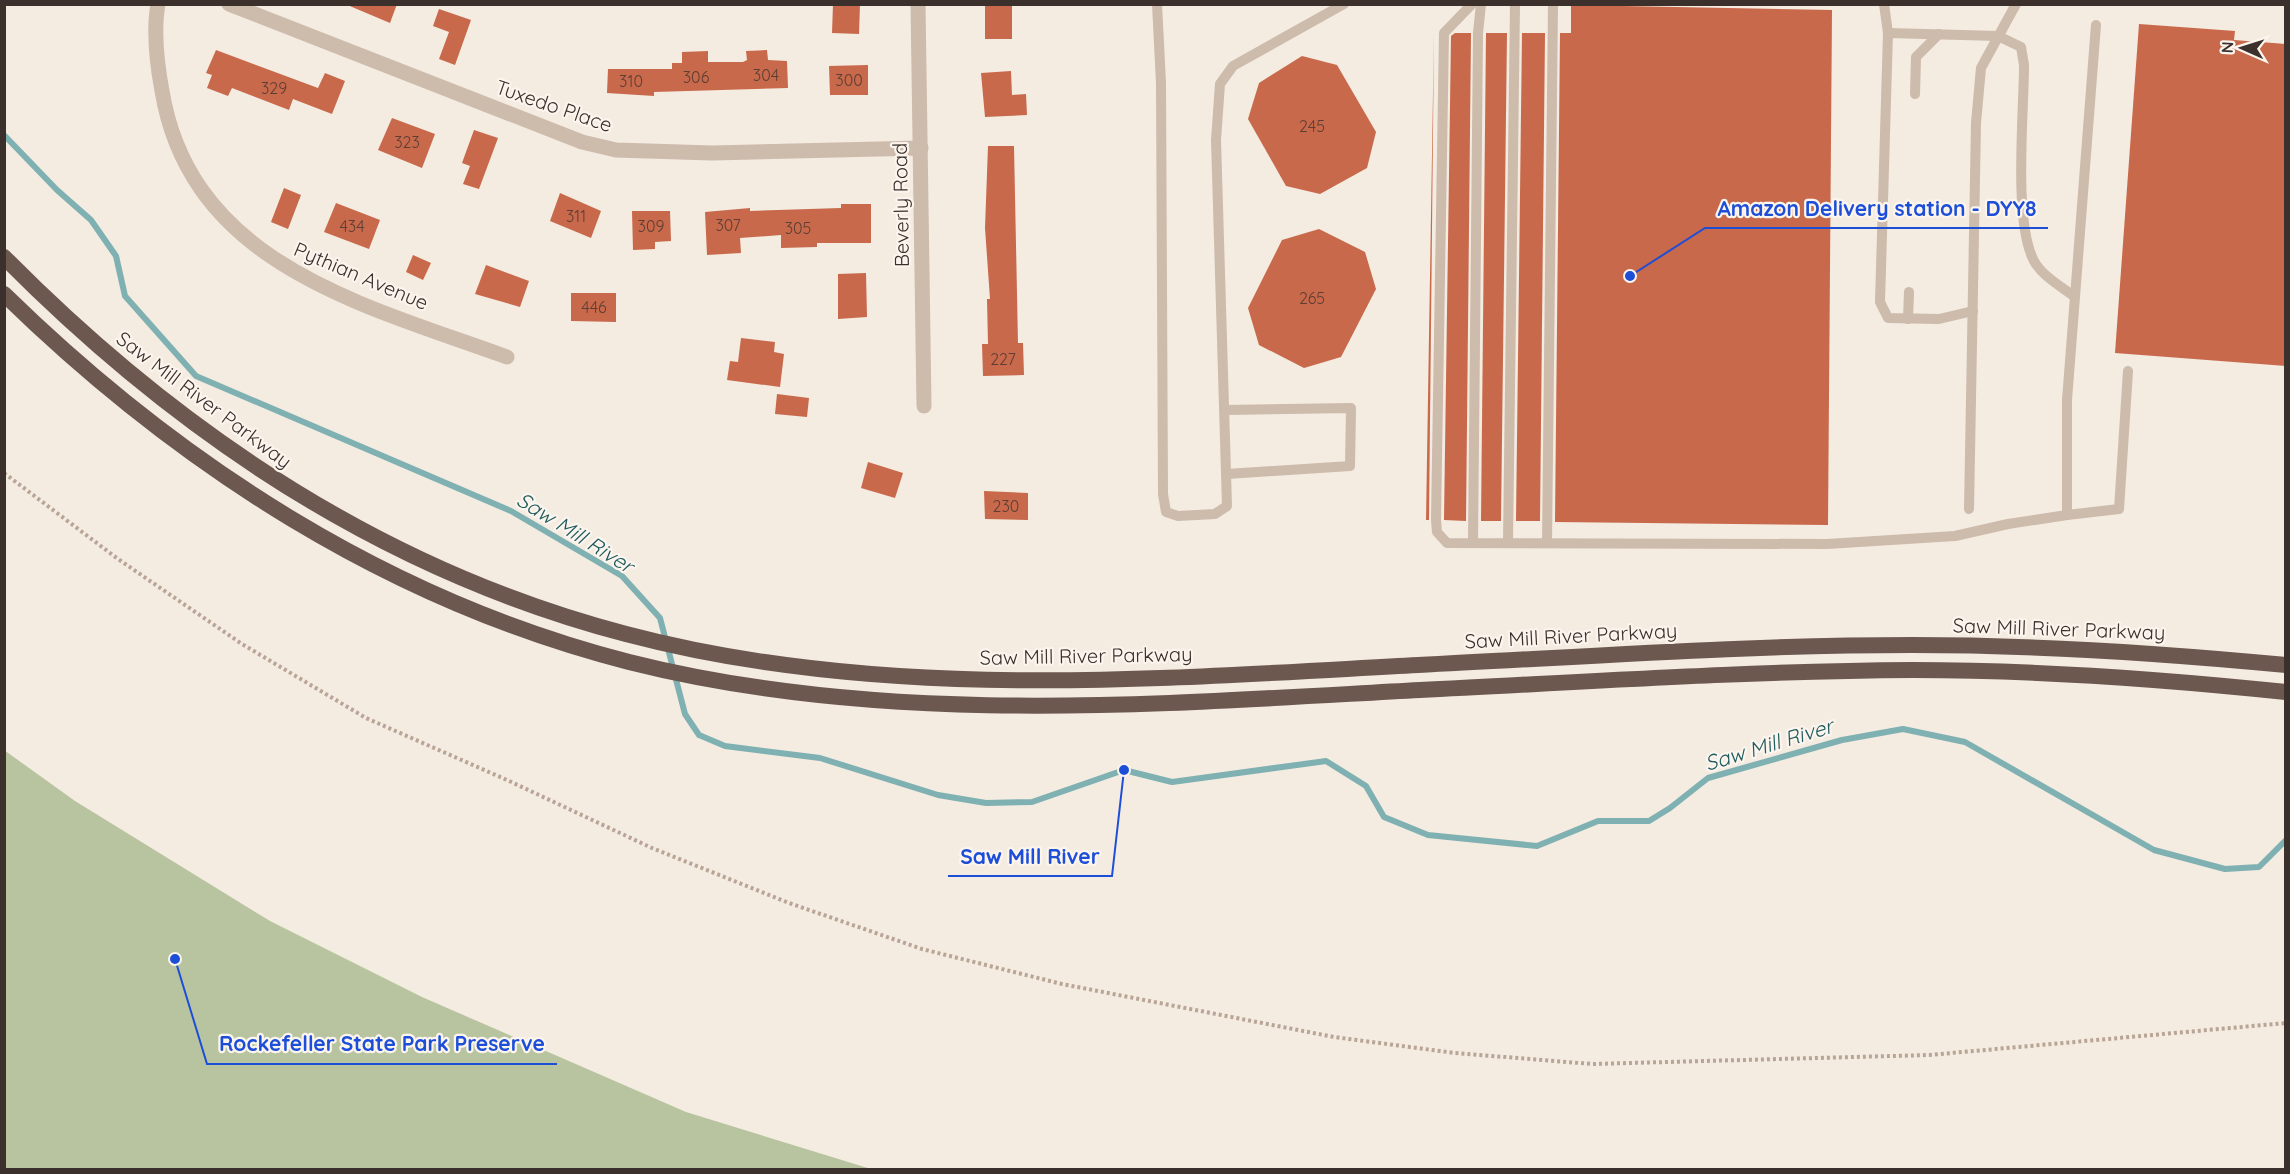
<svg xmlns="http://www.w3.org/2000/svg" width="2290" height="1174" viewBox="0 0 2290 1174" font-family="Quicksand,sans-serif">
<style>
.green{fill:#b8c4a0}
.lines{fill:none;stroke-linecap:round;stroke-linejoin:round}
.stream{stroke:#7fb0b2;stroke-width:6}
.building{fill:#c8694b}
.path{stroke:#b9a596;stroke-width:4;stroke-dasharray:3 3;stroke-linecap:butt}
.service{stroke:#cdbbac;stroke-width:10}
.minor{stroke:#cdbbac;stroke-width:15}
.trunk{stroke:#6c584f;stroke-width:16}
.labels{text-anchor:middle;stroke-width:4.5;stroke-linejoin:round;paint-order:stroke}
.number-label{font-size:16px;fill:#5e3e33}
.street-label{font-size:20px;fill:#3b302b;stroke:#fbf5ee}
.water-label{font-size:21px;font-style:italic;fill:#1f5a5e;stroke:#fbf5ee}
.leader{fill:none;stroke:#1d4ed8;stroke-width:2}
.callout-dot{fill:#1d4ed8;stroke:#fbf5ee;stroke-width:2}
.callout-label{font-size:21px;text-anchor:middle;font-weight:bold;fill:#1d4ed8;stroke:#fbf5ee;stroke-width:4.5;stroke-linejoin:round;paint-order:stroke}
</style>
<rect width="100%" height="100%" fill="#f4ebe1"/>
<!-- green -->
<path class="green" d="M4,750l71,51 195,120 152,76 264,115 185,57h-866z"/>
<g class="lines">
<!-- stream -->
<path class="stream" d="M4,135l53,55 34,30 25,36 9,40 71,80 315,135 111,65 38,42 25,96 14,21 26,11 95,12 118,37 48,8 46,-1 92,-32 48,12 154,-21 40,25 18,31 44,18 109,11 61,-25h51l21,-13 38,-30 134,-38 61,-11 62,13 189,108 71,19 34,-2 27,-27"/>
</g>
<!-- building -->
<g class="building">
<path d="M345,4h52l-7,19z"/>
<path d="M833,4h27l-1,30 -27,-1z"/>
<rect x="985" y="4" width="27" height="35"/>
<path d="M1571,5l261,5 -4,515 -273,-3 5,-489h11z"/>
<path d="M439,9l32,11 -16,45 -16,-6 10,-27 -16,-6z"/>
<path d="M2139,24l96,7 -1,9 52,4v322l-171,-13z"/>
<path d="M1434,33l-5,487h-3z"/>
<path d="M1455,33h16l-5,488 -22,-1 7,-484z"/>
<path d="M1486,33h21l-6,488h-20z"/>
<path d="M1522,33h23l-5,488h-24z"/>
<path d="M216,50l102,38 7,-15 20,8 -13,33 -39,-15 -4,11 -57,-22 -4,8 -21,-8 5,-13 -6,-2z"/>
<path d="M767,50l1,10 19,1 1,27 -134,4v4l-47,-3 1,-24h64v-6h10v-11l26,-1v11h35l4,-2 -1,-9z"/>
<path d="M1302,56l35,9 39,67 -9,36 -47,26 -34,-8 -38,-67 11,-36z"/>
<path d="M868,65v30h-38l-1,-29z"/>
<path d="M1011,71l1,24 14,-1 1,21 -42,2 -4,-44z"/>
<path d="M392,118l43,16 -13,34 -44,-18z"/>
<path d="M474,130l24,8 -19,51 -16,-5 7,-18 -8,-3z"/>
<path d="M988,146h26l4,197h5l1,32 -41,1 -1,-32h6l-1,-45h3l-5,-71z"/>
<path d="M284,188l17,7 -13,34 -17,-7z"/>
<path d="M560,193l41,18 -10,27 -41,-17z"/>
<path d="M336,203l44,17 -11,29 -45,-17z"/>
<path d="M841,204h30v39h-54v4l-36,1v-13l-41,3 1,15 -34,2 -2,-43 45,-4v3l91,-3z"/>
<path d="M632,211h38l1,30 -16,1v7l-22,1z"/>
<path d="M1319,229l46,23 11,37 -35,68 -37,11 -45,-23 -11,-37 34,-68z"/>
<path d="M413,255l18,8 -8,17 -17,-8z"/>
<path d="M486,265l43,16 -9,26 -45,-13z"/>
<path d="M866,273l1,44 -29,2v-45z"/>
<path d="M571,293h45v29l-45,-1z"/>
<path d="M741,338l34,4 -1,10 10,2 -4,33 -53,-7 3,-19 8,1z"/>
<path d="M777,394l32,4 -2,19 -32,-3z"/>
<path d="M868,462l35,11 -8,25 -34,-10z"/>
<path d="M984,491l44,2v27l-43,-1z"/>
</g>
<g class="lines">
<!-- path -->
<path class="path" d="M4,473l114,86 124,85 124,74 141,62 145,68 137,55 133,46 140,35 272,53 121,16 137,11 337,-9 357,-32"/>
<!-- service -->
<g class="service">
<path d="M1157,4l4,79 2,411 3,18 12,4 37,-2 12,-8 -11,-366 4,-56 13,-18 111,-62"/>
<path d="M1472,4l-28,29 -8,487 1,12 10,11 380,1 128,-8 53,-12 59,-9v-115l29,-375"/>
<path d="M1884,4l4,29 -8,269 8,16 51,1 34,-8"/>
<path d="M1888,33l110,3 23,11 3,18c0,48 -11,156 10,196 8,15 28,26 41,36"/>
<path d="M1915,94l1,-37 23,-23"/>
<path d="M1908,319l1,-27"/>
<path d="M1225,410l126,-2 -1,58 -123,8"/>
<path d="M1969,509l7,-386 5,-55 35,-64"/>
<path d="M2067,515l52,-6 9,-138"/>
<path d="M1508,542l7,-538"/>
<path d="M1473,543l5,-510 3,-29"/>
<path d="M1547,543l6,-539"/>
</g>
<!-- minor -->
<g class="minor">
<path d="M158,4c-5,28 -1,60 4,87 29,174 203,214 345,266"/>
<path d="M229,4l353,138 34,8 96,3 209,-5"/>
<path d="M918,4l6,402"/>
</g>
<!-- trunk -->
<g class="trunk">
<path d="M4,257c174,176 381,314 622,377 257,68 530,45 792,31 165,-8 329,-20 494,-20 125,0 249,8 374,20"/>
<path d="M4,294c176,172 386,307 625,368 258,65 529,42 791,28 164,-8 329,-19 493,-20 125,0 249,9 373,22"/>
</g>
</g>
<g class="labels">
<!-- number labels -->
<g class="number-label">
<text x="766" y="81">304</text>
<text x="696" y="83">306</text>
<text x="849" y="86">300</text>
<text x="631" y="87">310</text>
<text x="274" y="94">329</text>
<text x="1312" y="132">245</text>
<text x="407" y="148">323</text>
<text x="576" y="222">311</text>
<text x="728" y="231">307</text>
<text x="352" y="232">434</text>
<text x="651" y="232">309</text>
<text x="798" y="234">305</text>
<text x="1312" y="304">265</text>
<text x="594" y="313">446</text>
<text x="1003" y="365">227</text>
<text x="1006" y="512">230</text>
</g>
<!-- street labels -->
<g class="street-label">
<text transform="translate(554 106) rotate(19)" y="7">Tuxedo Place</text>
<text transform="translate(901 205) rotate(-91)" y="7">Beverly Road</text>
<text transform="translate(361 276) rotate(23)" y="7">Pythian Avenue</text>
<text transform="translate(204 400) rotate(37)" y="7">Saw Mill River Parkway</text>
<text transform="translate(2059 629) rotate(2)" y="7">Saw Mill River Parkway</text>
<text transform="translate(1571 636) rotate(-3)" y="7">Saw Mill River Parkway</text>
<text transform="translate(1086 656) rotate(-1)" y="7">Saw Mill River Parkway</text>
</g>
<!-- water labels -->
<g class="water-label">
<text transform="translate(575 533) rotate(32)" y="7">Saw Mill River</text>
<text transform="translate(1769 745) rotate(-17)" y="7">Saw Mill River</text>
</g>
</g>
<!-- callouts -->
<path class="leader" d="M1630 276L1705 228H2048M1124 770L1112 876H948M175 959L207 1064H557"/>
<g class="callout-dot">
<circle cx="1630" cy="276" r="6"/>
<circle cx="1124" cy="770" r="6"/>
<circle cx="175" cy="959" r="6"/>
</g>
<g class="callout-label">
<text x="1877" y="216">Amazon Delivery station - DYY8</text>
<text x="1030" y="864">Saw Mill River</text>
<text x="382" y="1051">Rockefeller State Park Preserve</text>
</g>
<!-- border -->
<rect width="2290" height="1174" fill="none" stroke="#3b302b" stroke-width="12"/>
<!-- north arrow -->
<g transform="translate(2242 48) rotate(273)" stroke="#fbf5ee" stroke-width="4.5" paint-order="stroke">
<path d="M0-4.5L10 22L0 15L-10 22Z" fill="#3b302b"/>
<text y="-9" font-size="16" font-weight="bold" text-anchor="middle" fill="#3b302b">N</text>
</g>
</svg>
